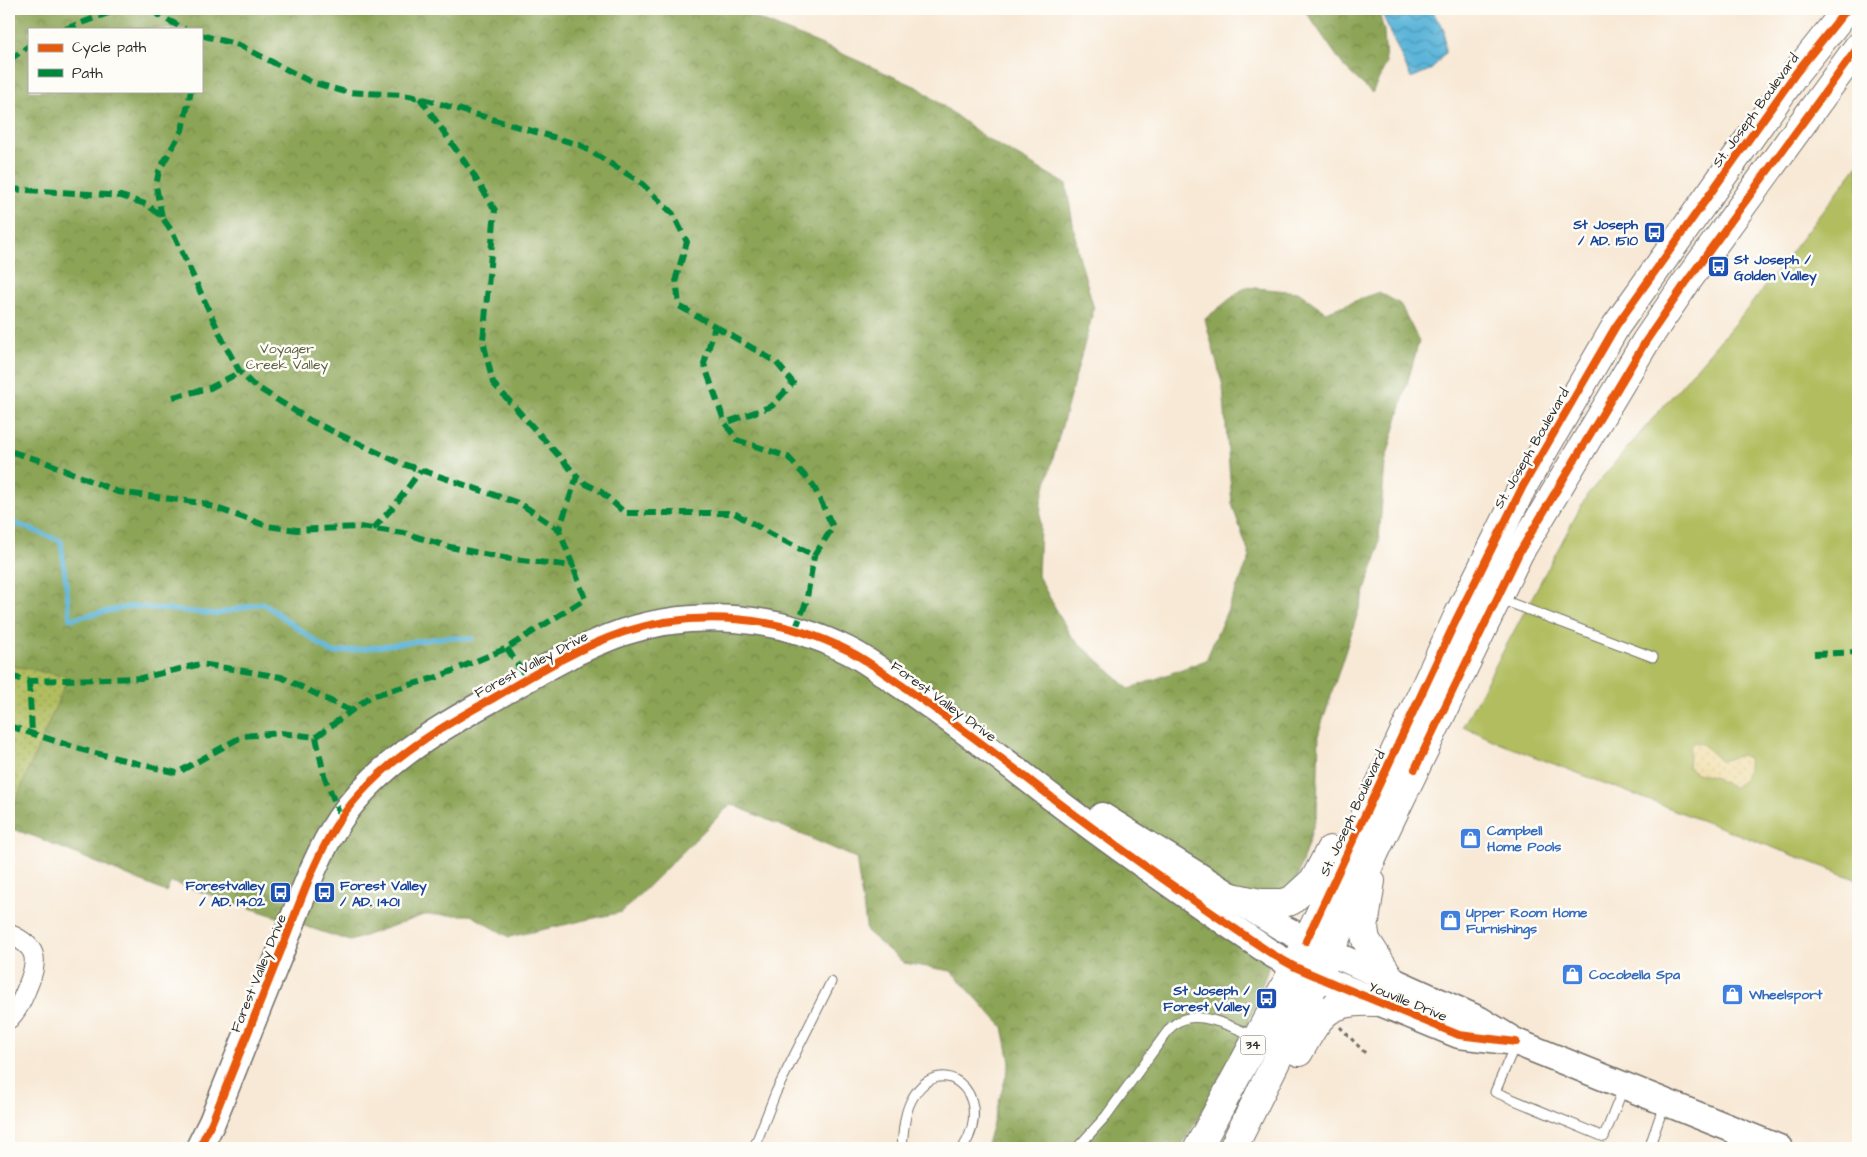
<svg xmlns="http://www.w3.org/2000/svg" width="1867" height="1157" viewBox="0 0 1867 1157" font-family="'Architects Daughter',sans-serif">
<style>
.grass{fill:#b1bd5f;stroke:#6e7445}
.forest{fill:url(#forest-crowns);stroke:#5c6840;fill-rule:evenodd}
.sand{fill:url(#sand-dots);stroke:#8c8264}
.park{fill:url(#park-dots);stroke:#6e7445}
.water{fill:url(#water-waves);stroke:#437082}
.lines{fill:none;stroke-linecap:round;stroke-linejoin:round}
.stream{stroke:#5bb5d9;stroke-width:5}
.lane-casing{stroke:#736e67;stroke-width:11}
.street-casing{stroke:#736e67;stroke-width:21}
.secondary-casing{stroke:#736e67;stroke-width:29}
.primary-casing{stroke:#736e67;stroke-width:30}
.path{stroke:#736e67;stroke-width:3;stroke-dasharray:4 4;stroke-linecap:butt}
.lane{stroke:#fff;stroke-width:9}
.street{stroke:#fff;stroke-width:19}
.secondary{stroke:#fff;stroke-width:26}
.primary{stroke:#fff;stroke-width:28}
.quiet{stroke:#00873e;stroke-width:6;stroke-dasharray:12 6;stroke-linecap:butt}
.cycleway-casing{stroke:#fdfcf7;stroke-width:11}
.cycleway{stroke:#e8590c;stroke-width:8}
.labels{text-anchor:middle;stroke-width:5;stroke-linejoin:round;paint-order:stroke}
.shield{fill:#fdfcf7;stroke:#6a6a68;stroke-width:1}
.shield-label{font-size:12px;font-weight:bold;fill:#2b2b2b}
.street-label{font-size:14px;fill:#2b2b2b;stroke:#fdfcf7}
.transit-label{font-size:14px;font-weight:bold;fill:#164399;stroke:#fdfcf7;text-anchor:end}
.park-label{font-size:14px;fill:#5a5e3d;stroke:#fdfcf7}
.shop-label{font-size:14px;font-weight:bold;fill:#366cbe;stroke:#fdfcf7;text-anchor:start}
</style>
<defs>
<pattern id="forest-crowns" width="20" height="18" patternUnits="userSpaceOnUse" patternTransform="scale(1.25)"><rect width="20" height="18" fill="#8ca456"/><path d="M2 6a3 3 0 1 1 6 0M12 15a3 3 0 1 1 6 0" fill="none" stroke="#738647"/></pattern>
<pattern id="sand-dots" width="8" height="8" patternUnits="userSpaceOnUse" patternTransform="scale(1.25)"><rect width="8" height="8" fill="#eeda9e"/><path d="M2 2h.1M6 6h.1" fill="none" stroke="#cb8" stroke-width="1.8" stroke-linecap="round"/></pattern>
<pattern id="park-dots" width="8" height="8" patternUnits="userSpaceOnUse" patternTransform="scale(1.25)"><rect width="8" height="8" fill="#b1bd5f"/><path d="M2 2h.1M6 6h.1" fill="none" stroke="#909a4f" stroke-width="1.8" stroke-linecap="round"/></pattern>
<pattern id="water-waves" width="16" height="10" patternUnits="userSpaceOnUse" patternTransform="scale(1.25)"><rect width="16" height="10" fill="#5bb5d9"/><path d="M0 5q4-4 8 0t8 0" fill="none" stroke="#4b93b0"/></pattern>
</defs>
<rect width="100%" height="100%" fill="#fdfcf7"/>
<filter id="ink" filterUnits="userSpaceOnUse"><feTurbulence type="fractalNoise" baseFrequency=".02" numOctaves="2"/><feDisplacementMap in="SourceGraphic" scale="10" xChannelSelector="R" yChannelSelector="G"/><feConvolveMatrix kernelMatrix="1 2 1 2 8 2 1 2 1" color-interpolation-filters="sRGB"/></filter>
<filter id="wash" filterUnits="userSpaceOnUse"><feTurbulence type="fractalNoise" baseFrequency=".0096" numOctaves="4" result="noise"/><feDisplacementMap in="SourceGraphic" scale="20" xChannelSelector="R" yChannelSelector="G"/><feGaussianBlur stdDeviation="1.12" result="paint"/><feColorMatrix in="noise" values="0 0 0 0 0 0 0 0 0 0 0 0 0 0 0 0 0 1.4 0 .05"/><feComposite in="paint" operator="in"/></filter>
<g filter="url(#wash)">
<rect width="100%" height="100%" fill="#f8e9d6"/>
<!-- grass -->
<path class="grass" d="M1858,165v715l-359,-137 -36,-17 124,-231 161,-187z"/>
<!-- forest -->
<g class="forest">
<path d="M9,9h724l85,34 101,45 67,50 80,46 12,68 16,57 -53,193 -3,74 32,59 59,54 77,-29 44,-103 -18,-53 -9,-118 -18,-67 40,-32 53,5 28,20 53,-20 21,12 19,37 -34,122 -7,88 -59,181 -2,82 -40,130 -27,75 -48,93 -22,36h-194l24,-86 -7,-35 -52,-56 -47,-8 -37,-31 -11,-74 -125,-54 -109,108 -113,25 -38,-22h-47l-74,26 -179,-59 -5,10 -130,-55 -27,-9zM29,29h172v62h-172z"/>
<path d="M1304,9h74l6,22 2,33 -14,29 -27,-25z"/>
</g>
<!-- sand -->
<path class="sand" d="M1694,742l8,2 19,17 20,-6 7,3c2,12 -4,23 -14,30l-21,-11 -16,-4 -9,-6 2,-20z"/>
<!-- park -->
<path class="park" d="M9,665l59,12 -59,139z"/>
<!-- water -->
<path class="water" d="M1380,9h49l15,19 1,25 -13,16 -21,9z"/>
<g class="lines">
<!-- stream -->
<path class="stream" d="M9,521l52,20 9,78 62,-13 83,8 48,-11 69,50 115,-16 25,2"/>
</g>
</g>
<g filter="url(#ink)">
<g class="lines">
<defs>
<g id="lane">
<path d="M1500,599l153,58"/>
<path d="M1515,1045l-20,47 109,45 19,-48"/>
<path d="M754,1148l22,-56 55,-110"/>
<path d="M902,1148c1,-14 2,-32 8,-45 27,-57 88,-11 53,45"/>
<path d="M1077,1148l29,-32 64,-88c3,-2 6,-6 10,-7 19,-11 55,7 74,15"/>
<path d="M1649,1148l15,-43"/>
<path d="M1731,1148l6,-16"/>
</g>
<path id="street" d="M9,934c31,13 29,27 18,54 -5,12 -9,22 -18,31"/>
<g id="secondary">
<path d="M1102,816l179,111 48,25 151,68 36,22 263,106"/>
<path d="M199,1148l13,-26c24,-60 48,-120 72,-179 17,-43 31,-86 56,-124 37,-54 94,-88 150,-119 43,-25 87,-52 134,-68 73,-24 155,-16 223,18 21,10 40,26 60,39 41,29 81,59 121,90 79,62 161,119 244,175l23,13 42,18 122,50 57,7"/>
</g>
<g id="primary">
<path d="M1371,881l-7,47 2,12 25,39"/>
<path d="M1232,897l28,6h22l9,-2 24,-22 15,-29"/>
<path d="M1299,1052c21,-38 29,-53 76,-50"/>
<path d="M1198,1148l97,-181 162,-349 66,-132 93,-160 180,-253 51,-64"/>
<path d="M1233,1148l85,-171 58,-127 143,-297 127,-212 39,-57 173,-237"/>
</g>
</defs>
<!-- lane casing -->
<use href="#lane" class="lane-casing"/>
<!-- street casing -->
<use href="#street" class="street-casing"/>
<!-- secondary casing -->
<use href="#secondary" class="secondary-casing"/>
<!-- primary casing -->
<use href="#primary" class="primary-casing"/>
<!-- path -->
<path class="path" d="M1340,1027l27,28"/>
<!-- lane -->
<use href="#lane" class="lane"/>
<!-- street -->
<use href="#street" class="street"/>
<!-- secondary -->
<use href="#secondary" class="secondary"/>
<!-- primary -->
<use href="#primary" class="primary"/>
<!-- quiet -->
<g class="quiet">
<path d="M154,9l4,6 27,14"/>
<path d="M65,29l54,-20"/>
<path d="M201,35l38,10 72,37 35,10 57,3 17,3 160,47 59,36 34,33 14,28 -11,36 3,28 36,20 -11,38 21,59 12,17 51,17 25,28 20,42 -19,29 -43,-22 -37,-21h-109l-25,-22 -14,-7 -9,-8"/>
<path d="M9,60l20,-14"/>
<path d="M420,98l53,76 22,36 -12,131 10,42 84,93 -18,54"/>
<path d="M9,189l112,7 27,9 14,12 11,16 53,114 14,25 12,12 59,37 89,42 121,41 38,26 14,36 -69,-8 -54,-11 -46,-14 -45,-6 -62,3 -30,-4 -65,-23 -84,-11 -73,-30 -36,-11"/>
<path d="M162,217l-6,-31 3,-15 23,-41 9,-39"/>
<path d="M715,326l61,36 17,21 -21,23 -47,17"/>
<path d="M173,397l37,-9 30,-16"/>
<path d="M373,529l22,-24 26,-35"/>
<path d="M795,630l11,-27 8,-47"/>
<path d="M507,648l20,31"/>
<path d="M1814,654l44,-2"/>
<path d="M9,676l20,5 112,-3 60,-14 80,13 70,34"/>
<path d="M29,681l3,51"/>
<path d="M9,726l74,24 94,23 66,-37 37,-3 36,4 55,-41 67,-19 69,-29 78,-49 -12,-33"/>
<path d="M316,737l8,38 17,43"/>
</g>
<defs>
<g id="cycleway">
<path d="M1415,769l104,-216 127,-212 39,-57 173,-237"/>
<path d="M1306,941l151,-323 66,-132 93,-160 180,-253 51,-64"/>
<path d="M199,1148l13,-26c24,-60 48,-120 72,-179 17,-43 31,-86 56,-124 37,-54 94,-88 150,-119 43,-25 87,-52 134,-68 73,-24 155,-16 223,18 21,10 40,26 60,39 41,29 81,59 121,90 79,62 161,119 244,175l23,13 42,18 122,50 57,7"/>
</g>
</defs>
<!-- cycleway casing -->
<use href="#cycleway" class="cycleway-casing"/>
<!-- cycleway -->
<use href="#cycleway" class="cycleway"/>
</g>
</g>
<!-- icons -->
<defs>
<symbol id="bus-square" viewBox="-11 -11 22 22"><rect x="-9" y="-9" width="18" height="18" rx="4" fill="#1a4fb4" stroke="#fdfcf7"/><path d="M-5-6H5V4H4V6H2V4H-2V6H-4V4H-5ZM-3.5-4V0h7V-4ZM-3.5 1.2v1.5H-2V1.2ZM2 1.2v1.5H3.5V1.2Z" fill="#fff"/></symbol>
<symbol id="shop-square" viewBox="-11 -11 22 22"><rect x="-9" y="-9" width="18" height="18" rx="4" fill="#3f7fe0" stroke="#fdfcf7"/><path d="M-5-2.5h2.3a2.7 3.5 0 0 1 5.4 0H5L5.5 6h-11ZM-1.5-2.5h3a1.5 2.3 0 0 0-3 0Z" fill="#fff"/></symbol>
</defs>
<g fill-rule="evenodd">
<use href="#bus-square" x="1642" y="220" width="25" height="25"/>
<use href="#bus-square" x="1706" y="254" width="25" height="25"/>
<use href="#shop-square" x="1458" y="826" width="25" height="25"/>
<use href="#bus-square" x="268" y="880" width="25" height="25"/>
<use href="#bus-square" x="312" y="880" width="25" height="25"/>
<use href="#shop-square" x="1438" y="908" width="25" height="25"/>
<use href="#shop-square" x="1560" y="962" width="25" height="25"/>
<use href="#shop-square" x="1720" y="982" width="25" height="25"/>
<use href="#bus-square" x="1254" y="986" width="25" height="25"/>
</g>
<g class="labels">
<!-- shield labels -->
<rect class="shield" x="1240.5" y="1035.5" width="25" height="19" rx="4"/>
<g class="shield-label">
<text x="1253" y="1049">34</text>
</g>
<!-- street labels -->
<g class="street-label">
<text transform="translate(1755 110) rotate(-54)" y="5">St. Joseph Boulevard</text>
<text transform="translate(1531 448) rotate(-60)" y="5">St. Joseph Boulevard</text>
<text transform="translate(531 664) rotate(-28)" y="5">Forest Valley Drive</text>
<text transform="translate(944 701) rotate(36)" y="5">Forest Valley Drive</text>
<text transform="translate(1352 813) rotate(-65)" y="5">St. Joseph Boulevard</text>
<text transform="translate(258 973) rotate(-68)" y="5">Forest Valley Drive</text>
<text transform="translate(1408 1001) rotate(22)" y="5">Youville Drive</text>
</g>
<!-- transit labels -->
<g class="transit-label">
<text x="1638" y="229">St Joseph<tspan x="1638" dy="16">/ AD. 1510</tspan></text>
<text x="1734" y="264" text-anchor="start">St Joseph /<tspan x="1734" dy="16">Golden Valley</tspan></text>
<text x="265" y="890">Forestvalley<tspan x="265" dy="16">/ AD. 1402</tspan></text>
<text x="340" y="890" text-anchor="start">Forest Valley<tspan x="340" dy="16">/ AD. 1401</tspan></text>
<text x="1250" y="995">St Joseph /<tspan x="1250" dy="16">Forest Valley</tspan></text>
</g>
<!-- park labels -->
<g class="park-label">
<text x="287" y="353">Voyager<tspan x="287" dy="16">Creek Valley</tspan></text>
</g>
<!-- shop labels -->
<g class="shop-label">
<text x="1487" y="835">Campbell<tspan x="1487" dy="16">Home Pools</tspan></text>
<text x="1466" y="917">Upper Room Home<tspan x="1466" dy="16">Furnishings</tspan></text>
<text x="1589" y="979">Cocobella Spa</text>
<text x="1749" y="999">Wheelsport</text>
</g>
</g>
<!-- margin -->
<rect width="1867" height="1157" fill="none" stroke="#fdfcf7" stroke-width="30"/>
<!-- legend -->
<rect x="28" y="28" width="175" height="65" fill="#fdfcf7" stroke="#a9a8a5"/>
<rect x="38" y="44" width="25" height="8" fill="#e8590c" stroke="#a9a8a5"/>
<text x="72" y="52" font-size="15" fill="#2b2b2b">Cycle path</text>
<rect x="38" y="69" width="25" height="8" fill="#00873e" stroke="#a9a8a5"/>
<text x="72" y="78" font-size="15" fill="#2b2b2b">Path</text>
</svg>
